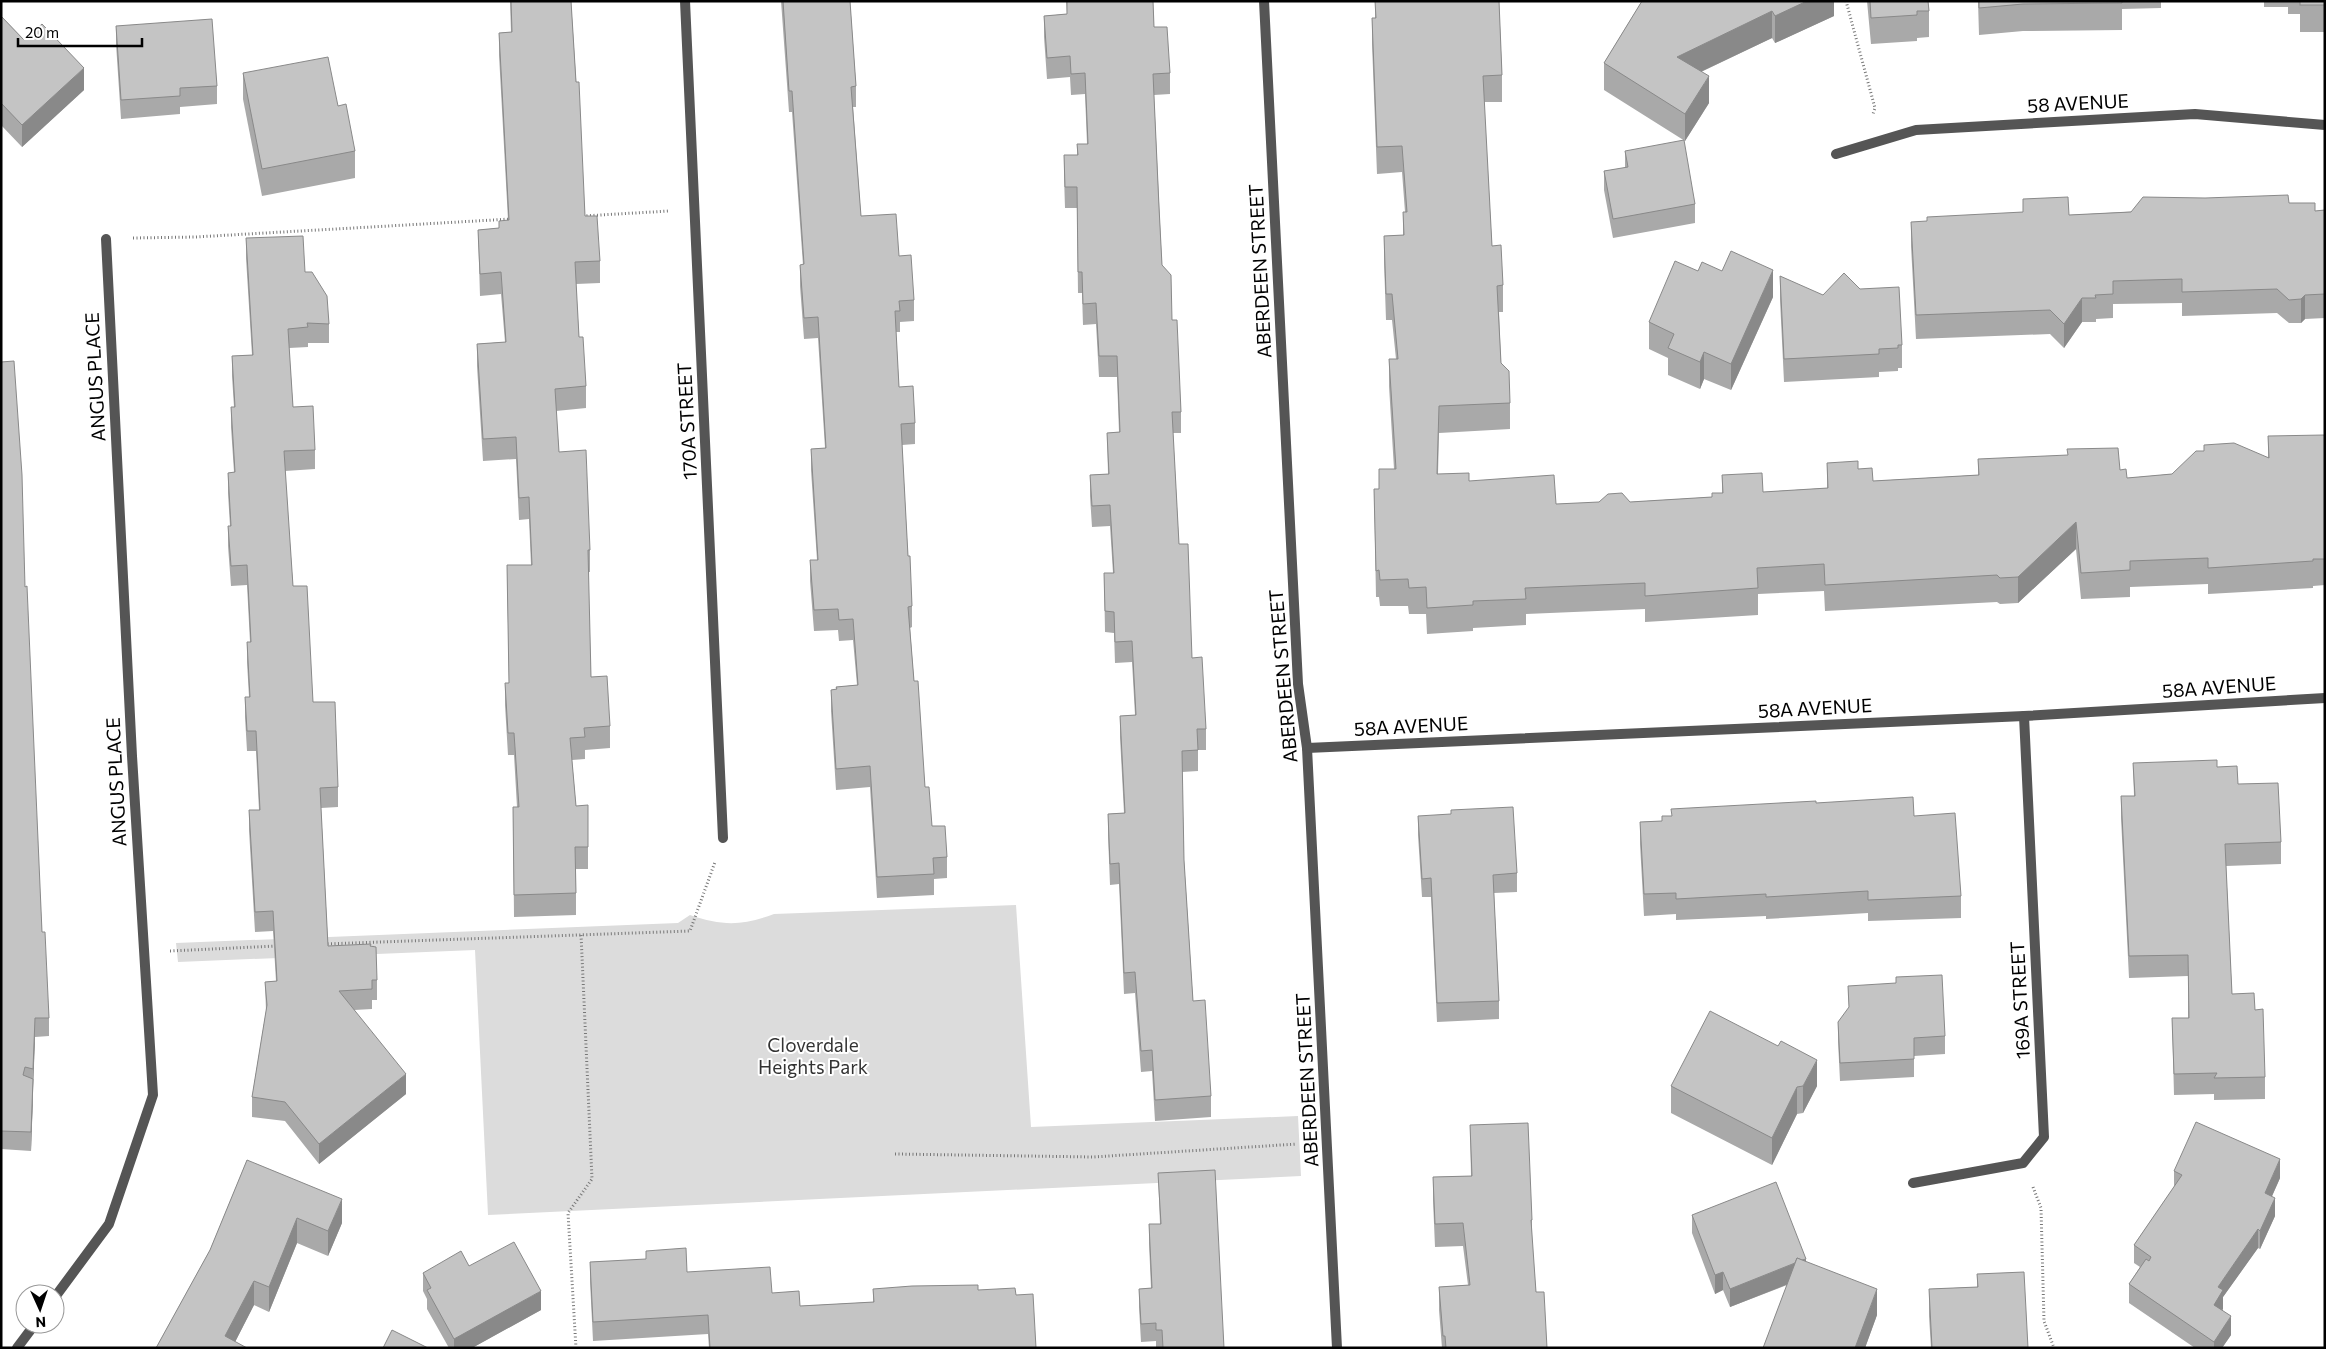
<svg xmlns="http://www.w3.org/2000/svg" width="2326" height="1349" viewBox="0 0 2326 1349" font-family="Commissioner,sans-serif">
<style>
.green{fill:#dcdcdc}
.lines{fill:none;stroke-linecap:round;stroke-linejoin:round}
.path{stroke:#777;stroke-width:3;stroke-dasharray:1 2.5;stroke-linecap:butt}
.minor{stroke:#555;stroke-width:10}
.wall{fill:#a9a9a9}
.shaded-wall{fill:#898989}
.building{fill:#c4c4c4;stroke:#898989}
.labels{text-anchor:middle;stroke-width:4;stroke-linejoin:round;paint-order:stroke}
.street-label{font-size:19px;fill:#000;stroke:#fff}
.park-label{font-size:19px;fill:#333;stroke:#fff}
</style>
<rect width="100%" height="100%" fill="#fff"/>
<!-- green -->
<path class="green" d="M1016,905l15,222 267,-11 3,60 -813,39 -13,-265 -297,12 -2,-19 502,-20 12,-8c32,11 52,11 84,-1z"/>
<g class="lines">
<!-- path -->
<g class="path">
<path d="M1846,1l29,107 -2,6"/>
<path d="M583,216l86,-5"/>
<path d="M133,238l62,-1 316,-18"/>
<path d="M324,944l366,-13 25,-69"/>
<path d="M170,951l106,-5"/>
<path d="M895,1154l198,3 204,-13"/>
<path d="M2033,1187l8,21 3,113 10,27"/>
<path d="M576,1348l-8,-135 24,-34 -11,-245"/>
</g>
<!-- minor -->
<g class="minor">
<path d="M685,1l38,837"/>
<path d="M1264,1l34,683 9,64 30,600"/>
<path d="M1836,154l80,-24 279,-16 130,11"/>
<path d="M1307,748l717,-32 301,-18"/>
<path d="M1913,1183l110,-20 21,-26 -20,-421"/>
<path d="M55,1297l54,-73 44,-129 -21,-339 -26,-517"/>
<path d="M17,1348l18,-24"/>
</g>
</g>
<!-- wall -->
<g class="wall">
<path d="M510,1h61l14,215 15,45v22l-24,1 3,53 7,49v22l-30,3 3,41 31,98v22h-2l3,105 19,49v22l-25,2v9l-13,1 4,46 12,41v22h-12v46l-62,2 -1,-110h4l-3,-52h-6l-3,-50v-22h4l-2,-118h24l-2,-46 -10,1 -3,-61 -33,2 -6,-95v-22l28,-2 -4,-48 -21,2 -2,-66 21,-2 9,-8 -9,-165v-22l12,-1z"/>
<path d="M781,1h69l6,85v21h-3l8,109 38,40 15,44v21l-14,1v10h-4l3,55 16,36v21l-13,1 6,111 4,50v21l-2,1 4,53 11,106 7,39 15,31v21l-13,1v16l-57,3 -7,-111 -34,3 -5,-79v-21l5,-1v-2l21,-2 -4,-45 -14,1 -1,-11 -24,1 -4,-50v-21h7l-6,-90v-21l14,-1 -7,-110 -14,1 -4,-53v-21h3l-11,-153h-3z"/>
<path d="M1066,1h87l1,26 16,46v21l-16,1 8,170 10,55 9,92v21h-8l6,111 13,114 14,71v21h-8v21l-16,1 2,88 9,141 18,95v21l-56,4 -3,-50 -11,1 -6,-79 -11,1 -5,-110 -9,1 -2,-50v-21l16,-1 -4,-76v-21l15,-1 -3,-53 -17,1 -1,-30 -9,-1 -1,-59h9l-3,-47 -18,1 -2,-31v-21l18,-1 -1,-41 12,-1 -2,-55h-18l-3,-53 -13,1 -1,-32h-4l-1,-85h-12l-1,-32v-21h13v-11h10l-2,-50 -14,1 -1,-18 -23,2 -3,-42v-21l23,-2z"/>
<path d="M1375,1h124l3,74v27h-18l8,144 11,39v27h-4l2,51 9,40v26l-71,4 -1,41 31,7 87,23 74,-2 82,-5 10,-4v-18l41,17 64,-4v-25l31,6 15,12 105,-6v-16l142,11 7,8 45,-4 96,-16v-22l57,2v147l-12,1v2l-105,6v-10l-78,3v10l-49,2 -5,-50 -58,54 -18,1 -3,-2 -172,9 -1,-20 -66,3v21l-113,7v-13l-119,5v11l-53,3v3l-46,3 -1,-20h-17l-1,-8h-28l-1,-9h-3l-2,-108h5v-20h15l-5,-83v-27h7l-4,-39h-6l-2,-58v-26l19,-1v-23h2l-3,-40 -25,2 -5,-130v-26h3z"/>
<path d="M1642,1h192v15l-59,27 -3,-5 -71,34 8,31 -24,38 -81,-51v-27z"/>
<path d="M1867,1h61l1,10v26l-12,1v3l-46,3z"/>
<path d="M1978,1h183v7l-39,1v21l-99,1 -44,4z"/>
<path d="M2264,1h61v31h-25v-18h-12v-7h-24z"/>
<path d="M1,16l23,24 60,50 -62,57 -21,-22z"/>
<path d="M116,26l101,60v18l-37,3v7l-59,5 -5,-75z"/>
<path d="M243,73l95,33 17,45v27l-93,18 -19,-97z"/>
<path d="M1625,151l70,53v19l-82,15 -9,-48v-19l21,-3z"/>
<path d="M2023,199l46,16 220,-12 26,8 10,-1v108l-20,1 -4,4h-12l-12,-10 -95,3v-13l-69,1v14l-17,1v3h-14l-18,26 -14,-14 -134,5 -5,-93v-24h16l96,-10z"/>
<path d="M246,238l59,34 24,52v19h-21v4l-19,1 4,59 22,43v19l-30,2 8,115 20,116 25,85v20l-17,1 7,138h43l6,34v20h-5v9l-18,1 52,84 -87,70 -34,-43 -33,-4v-20l14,-86 -1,-29 11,-1 -3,-50 -18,1 -6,-102v-20h10l-3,-59h-9l-2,-34v-20h4l-2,-35v-20h3l-3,-57 -16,1 -3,-40v-20h2l-2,-33v-20l6,-1 -3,-45v-20h3l-2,-31v-20l20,-1 -6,-97z"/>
<path d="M1698,271l75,26 -42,93 -27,-11 -4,10 -32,-14v-17l-19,-9v-27z"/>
<path d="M1780,276l122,69v23h-4v3l-19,1v5l-95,5 -4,-82z"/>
<path d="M1,362l24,225 17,345 7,86v18l-14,1 -4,114 -30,-2z"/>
<path d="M2133,763l84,4 21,17 43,58v22l-55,2 6,128 23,16 10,67v22l-51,1v-6l-40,1 -2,-77h16v-42l-59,2 -8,-160v-22h13z"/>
<path d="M1816,803l98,13 47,80v22l-93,3v-8l-102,6v-3l-90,4v-6l-32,2 -4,-72v-22l22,-1z"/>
<path d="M1418,816l99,57v19l-23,1 5,108v18l-62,3 -6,-125h-9l-4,-62z"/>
<path d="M1848,986l97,50v18l-31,2v21l-74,4 -2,-40v-19l11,-14z"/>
<path d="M1671,1086h146l-14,27 -6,1 -25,51 -101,-52z"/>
<path d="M1470,1125l62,95v23l4,49 11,56h-105l-3,-38v-23l29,-2 -5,-39 -28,1 -2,-47v-23l38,-1z"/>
<path d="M247,1160l95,63 -14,33 -31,-13 -28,69 -15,-7 -19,37 -79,6 54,-98z"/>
<path d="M2174,1171l106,7 -8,18 3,20 -15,33 -2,-1 -35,49v12l-1,1 9,25 -9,13h-27l-66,-45v-19l11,-17 -6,-4v-18l40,-58z"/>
<path d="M1158,1173l66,175h-68v-7l-15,1 -2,-35v-18l12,-1 -2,-45v-19h11z"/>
<path d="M1692,1215l114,47 71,53 -12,33h-102l24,-63 -57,22 -7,-17 -8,4 -23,-61z"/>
<path d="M646,1251l41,21 85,21 28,13 73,-4v-13l105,1 38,5 20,53h-327l-1,-14 -115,7 -3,-60v-19l56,-2z"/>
<path d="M469,1266l72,44 -69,38h-23l-22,-39v-10l-4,-8v-18z"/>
<path d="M1977,1274l51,74h-97l-2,-32v-27l48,-2z"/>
</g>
<!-- shaded-wall -->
<g class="shaded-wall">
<path d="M1807,1h27v15l-59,27v-27z"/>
<path d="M1772,11v27l-95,45v-26z"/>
<path d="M84,68v22l-62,57v-22z"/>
<path d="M1709,76v27l-24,38v-27z"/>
<path d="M1773,270v27l-42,93v-26z"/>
<path d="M2305,295v24l-4,4v-24z"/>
<path d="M2082,298v24l-18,26v-24z"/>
<path d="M1704,352v27l-4,10v-27z"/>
<path d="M2076,522v27l-58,54v-26z"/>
<path d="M35,1018v19l-2,50v-18z"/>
<path d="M1817,1060v26l-14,27v-27z"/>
<path d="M406,1074v20l-87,70v-20z"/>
<path d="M33,1079v18l-2,54v-19z"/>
<path d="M1797,1087v27l-25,51v-27z"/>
<path d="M2280,1159v19l-15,34v-19z"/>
<path d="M2275,1198v18l-15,33v-18z"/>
<path d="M342,1199v24l-14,33v-25z"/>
<path d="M297,1218v25l-28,69v-25z"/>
<path d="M2258,1229v19l-35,49v12l-9,14v-18l4,-18z"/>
<path d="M1806,1259v18l-76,30v-18z"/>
<path d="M1723,1272v18l-8,4v-19z"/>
<path d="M254,1281v24l-22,43 -7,-12z"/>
<path d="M1877,1289v26l-12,33h-10z"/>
<path d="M541,1291v19l-69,38h-18v-9z"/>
<path d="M2231,1316v19l-9,13h-8v-6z"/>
</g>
<!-- building -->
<g class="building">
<path d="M511,1h60l5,81h3l6,134h12l3,45 -25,1 4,75h4l3,49 -31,3 4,63 27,-2 4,100h-2l3,127 16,-1 3,50 -26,2 1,9 -15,1 6,68 12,-1v42h-13l1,46 -62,2 -1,-88h6l-5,-74h-6l-3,-50h4l-2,-118h25l-3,-68 -10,1 -3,-61 -33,2 -6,-95 29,-2 -5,-70 -21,2 -2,-44 21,-2v-7l10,-1 -10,-187 13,-1z"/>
<path d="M783,1h67l6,85 -5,1 10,129 35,-2 3,42 12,-1 3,45 -15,1 1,10h-5l4,76 14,-1 2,37 -14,1 7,132h2l2,50 -4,1 6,74h4l7,106h4l3,39h13l2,31 -14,1 1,16 -57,3 -7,-111 -34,3 -5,-79 6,-1 -1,-2 22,-2 -5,-66 -14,1 -1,-11 -24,1 -4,-50h8l-7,-111 15,-1 -8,-131 -14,1 -4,-53 4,-1 -12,-173h-3z"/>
<path d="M1067,1h86l1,26h13l3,46 -17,1 6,133 3,58 9,10 1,45h5l4,92h-9l7,132h9l4,114 10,-1 4,72h-9l1,21 -16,1 2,109 9,141 12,-1 6,96 -56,4 -3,-50 -11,1 -6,-79 -11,1 -5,-110 -9,1 -2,-50 17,-1 -5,-97 16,-1 -4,-74 -17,1 -1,-30 -9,-1 -1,-38h10l-4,-68 -18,1 -2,-31 19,-1 -2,-41 13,-1 -3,-76h-18l-3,-53 -13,1 -1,-32h-4l-1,-85h-12l-1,-32h14l-1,-11h11l-3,-71 -14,1 -1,-18 -23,2 -3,-42 23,-2z"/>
<path d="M1375,1h124l3,74 -19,1 9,170 9,-1 2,40 -6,1 4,77 8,8 1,32 -71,3 -2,68 32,-1v8l85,-6 2,29 43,-2 9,-8 14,-1 8,9 82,-5v-4h11l-1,-18 40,-2 1,19 65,-4 -1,-25 31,-2v8l14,-1 1,13 106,-6 -1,-16 90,-4 -1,-6 51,-1 2,22 6,-1 1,9 45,-4 24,-23h8v-6l30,-2 35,15 -1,-22 56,-1 1,3v121h-12v2l-105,7v-10l-78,3v9l-49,3 -5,-51 -58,55 -18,1 -3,-3 -172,10 -1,-21 -67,4 1,20 -113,8v-13l-120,5 1,11 -53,2v4l-46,3 -1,-21 -17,1 -1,-9 -28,1 -1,-10 -3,1 -2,-82h5v-20h17l-7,-110h9l-6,-65h-6l-2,-58 20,-1 -1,-23h4l-5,-66 -25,1 -5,-129h4z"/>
<path d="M1642,1h165l-32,15 -3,-5 -95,46 32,19 -24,38 -81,-51z"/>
<path d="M1870,1h58l1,10h-12v4l-46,3z"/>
<path d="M1979,1h143v2l-99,1 -44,4z"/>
<rect x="2300" y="1" width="25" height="4"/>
<path d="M1,16l23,24 18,-16 42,44 -62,57 -21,-22z"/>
<path d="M212,19l5,67 -37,2v8l-59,4 -5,-74z"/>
<path d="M328,57l10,49 8,-2 9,47 -93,18 -19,-96z"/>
<path d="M1684,140l11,64 -82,15 -9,-48 24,-4 -3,-16z"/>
<path d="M2288,195l1,8h26v8l10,-1v84l-20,1 -4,4 -12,1 -12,-11 -95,3v-13l-69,2v13l-18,1 1,3h-14l-18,26 -14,-14 -134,5 -5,-93 16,-1v-4l96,-5v-13l45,-2 1,18 62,-3 12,-15 62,1z"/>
<path d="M303,236l2,36h7l15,24 2,28 -22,-1 1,4 -20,2 5,78 20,-1 2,44 -31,1 9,135h14l6,116h22l3,85 -18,1 8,158 43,-2 -1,2 6,1 1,33h-5v9l-33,2 67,83 -87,70 -34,-42 -33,-5 15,-92 -2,-23 12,-1 -4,-70 -18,1 -6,-102h11l-4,-79h-9l-2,-34h5l-3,-55h4l-4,-77 -16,1 -3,-40h3l-3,-53 7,-1 -4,-65h4l-3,-51 21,-1 -7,-117z"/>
<path d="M1731,251l42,19 -42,94 -27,-12 -4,10 -32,-14 6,-14 -25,-12 26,-61 23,10 4,-9 20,9z"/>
<path d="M1844,273l16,16 39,-2 3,58h-4v3l-19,1v5l-95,5 -4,-83 43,19z"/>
<path d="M14,361l8,114 3,112 2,-1 15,346h3l4,86h-14l-2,51 -8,-2 -2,8 10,4 -2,53 -30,-1v-769z"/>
<path d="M2217,760v7l20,-1 1,18 40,-1 3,59 -56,2 7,150 22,-1 1,17 8,-1 2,68 -51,1 3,-5 -43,1 -2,-56h17l-1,-63 -59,1 -8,-160h14l-2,-33z"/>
<path d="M1913,797l1,19 41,-3 6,83 -93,4v-9l-102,6v-3l-90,5v-6l-32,1 -4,-72 22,-1v-5h10l-1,-7 145,-8v2z"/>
<path d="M1513,807l4,66 -24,2 6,126 -62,2 -6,-125 -9,1 -4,-63 33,-2v-4z"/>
<path d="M1942,975l3,61 -31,2v21l-74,4 -2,-41 11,-15 -1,-21 48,-3v-6z"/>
<path d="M1710,1011l68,35 3,-5 36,19 -14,26 -6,1 -25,51 -101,-52z"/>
<path d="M2196,1122l84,37 -15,34 10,5 -15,33 -2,-2 -40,58 5,3 -9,15 17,11 -17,26 -85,-58 17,-25 3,2 2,-4 -17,-12 48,-70 -8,-4z"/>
<path d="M1528,1123l4,97h-1l5,72h8l3,56h-101l-1,-12h-2l-4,-49 31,-2 -7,-62 -28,1 -2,-47 39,-1 -2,-51z"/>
<path d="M247,1160l95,39 -14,32 -31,-13 -28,69 -15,-6 -29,55 22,12h-91l54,-98z"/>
<path d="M1215,1170l9,178h-61l-1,-18h-6v-7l-15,1 -2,-35 13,-1 -3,-64h12l-3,-51z"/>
<path d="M1776,1182l30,77 -4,1 -5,-2 -2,5 -65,26 -7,-17 -8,3 -23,-60z"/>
<path d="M514,1242l27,49 -87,48 -27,-49 4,-2 -8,-15 38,-22 8,15z"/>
<path d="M686,1248l1,24 83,-5 2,26 27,-2 1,15 74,-4 -1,-13 39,-3 66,-1v5l37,-2 1,7 17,-1 3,54h-326l-2,-33 -115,7 -3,-60 56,-3v-8z"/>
<path d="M1797,1258l80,31 -22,59h-92z"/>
<path d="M2024,1272l4,76h-96l-3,-59 49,-2 -1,-13z"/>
<path d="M392,1330l36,18h-45z"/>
</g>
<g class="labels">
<!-- street labels -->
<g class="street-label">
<text transform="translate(2078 103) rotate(-3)" y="7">58 AVENUE</text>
<text transform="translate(1260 271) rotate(-93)" y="7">ABERDEEN STREET</text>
<text transform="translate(95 377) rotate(-93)" y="7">ANGUS PLACE</text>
<text transform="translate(687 421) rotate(-93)" y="7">170A STREET</text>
<text transform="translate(1283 676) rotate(-95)" y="7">ABERDEEN STREET</text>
<text transform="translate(2219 687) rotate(-4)" y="7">58A AVENUE</text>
<text transform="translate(1815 708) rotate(-3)" y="7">58A AVENUE</text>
<text transform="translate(1411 726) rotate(-3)" y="7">58A AVENUE</text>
<text transform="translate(116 782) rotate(-93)" y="7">ANGUS PLACE</text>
<text transform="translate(2020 1000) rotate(-93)" y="7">169A STREET</text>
<text transform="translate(1307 1080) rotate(-93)" y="7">ABERDEEN STREET</text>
</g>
<!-- park labels -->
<g class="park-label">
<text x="813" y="1052">Cloverdale<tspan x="813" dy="22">Heights Park</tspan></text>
</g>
</g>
<!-- border -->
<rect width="2326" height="1349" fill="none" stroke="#000000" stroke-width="5"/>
<!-- north arrow -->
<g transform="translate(40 1309) rotate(177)"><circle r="24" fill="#ffffff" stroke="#999999"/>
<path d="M0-4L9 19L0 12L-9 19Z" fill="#000000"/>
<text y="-8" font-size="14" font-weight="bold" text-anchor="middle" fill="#000000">N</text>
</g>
<!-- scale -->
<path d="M18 38v8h124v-8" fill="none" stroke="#000000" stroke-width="2.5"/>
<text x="25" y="38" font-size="15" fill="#000000" stroke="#ffffff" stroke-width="4" paint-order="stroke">20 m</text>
</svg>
